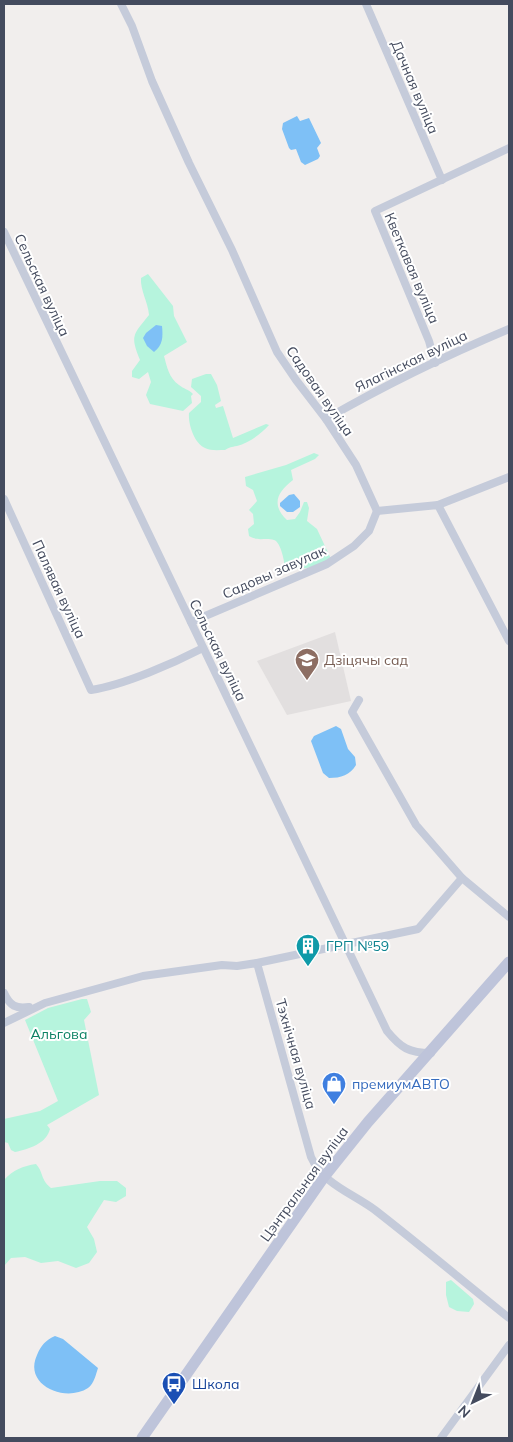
<svg xmlns="http://www.w3.org/2000/svg" width="513" height="1442" viewBox="0 0 513 1442" font-family="Mulish,sans-serif">
<style>
.education{fill:#e2dfdf}
.green{fill:#b6f4dd}
.water{fill:#7ec0f6}
.lines{fill:none;stroke-linecap:round;stroke-linejoin:round}
.street{stroke:#c5cbda;stroke-width:8}
.secondary{stroke:#bec4da;stroke-width:11}
.labels{text-anchor:middle;stroke-width:4;stroke-linejoin:round;paint-order:stroke}
.street-label{font-size:14px;fill:#444b5e;stroke:#fff}
.education-label{font-size:14px;fill:#785e54;stroke:#fff;text-anchor:start}
.culture-label{font-size:14px;fill:#0d838f;stroke:#fff;text-anchor:start}
.park-label{font-size:14px;fill:#0c8264;stroke:#fff}
.shop-label{font-size:14px;fill:#366cbe;stroke:#fff;text-anchor:start}
.transit-label{font-size:14px;fill:#164399;stroke:#fff;text-anchor:start}
</style>
<rect width="100%" height="100%" fill="#f1eeed"/>
<!-- education -->
<path class="education" d="M335,632l16,69 -64,14 -30,-54z"/>
<!-- green -->
<g class="green">
<path d="M148,274l25,32 1,10 13,26 -23,14c3,11 5,22 15,29 5,4 9,4 14,9l-2,2 1,7 -9,8 -33,-7 -4,-9 5,-13 -3,-10 -9,7 -7,-2v-6l8,-11c-10,-25 -7,-25 9,-45 -1,-13 -9,-25 -8,-37z"/>
<path d="M206,374h5l6,11 4,16 -6,4 1,3 7,-2 10,32 33,-14 3,1c-8,9 -20,18 -32,21 -6,1 -7,1 -12,4 -6,0 -15,1 -20,-2 -11,-5 -17,-24 -16,-35l12,-11v-6l-10,-9 1,-8z"/>
<path d="M314,453l5,2 -4,4 -24,11 2,10c-16,12 -22,25 -6,40l8,-1 5,-7 4,-10h3l2,6 -2,13 10,8 14,30 -14,8 -32,3c0,-7 -4,-28 -11,-30 -9,-3 -15,2 -25,-4l-1,-7 6,-5 -1,-10 -4,-4 8,-9 -4,-11 -7,-4 -1,-9 41,-12z"/>
<path d="M82,999h5l4,13 -7,8 15,75 -52,30 3,4c-4,15 -21,20 -35,23l-4,-2 -3,-7 -4,-1v-23l36,-8 18,-10 -33,-81 23,-12z"/>
<path d="M36,1164c8,9 4,15 15,24l49,-7h17l9,7v8l-10,6 -12,-2 -17,27 7,12 3,13 -8,11 -13,5 -18,-7 -17,2 -16,-6 -14,1 -7,8v-86c9,-10 19,-14 32,-16z"/>
<path d="M451,1280l22,19 1,5 -5,8 -12,-1 -8,-4 -3,-12v-13z"/>
</g>
<!-- water -->
<g class="water">
<path d="M297,116l3,5 9,-3 12,25 -4,5 3,8 -2,3 -13,6 -4,-3 -5,-13 -5,1 -2,-2 -7,-19 1,-6z"/>
<path d="M156,325l6,1c1,11 1,19 -8,26l-7,-6 -4,-8 3,-5z"/>
<path d="M294,494l6,7v6l-7,5h-6l-7,-6v-3l9,-8z"/>
<path d="M336,726l5,3 7,20 7,8 1,8c-6,10 -15,13 -27,13l-6,-5 -12,-32 3,-5z"/>
<path d="M55,1336l8,3 35,29c-2,6 -4,16 -10,20 -23,15 -65,-3 -51,-33 4,-10 9,-15 18,-19z"/>
</g>
<g class="lines">
<!-- street -->
<g class="street">
<path d="M121,4l11,22 20,55 37,82 43,87 45,102 19,28 30,39 30,46 21,46 61,-6 71,136"/>
<path d="M366,4l76,176"/>
<path d="M4,232l383,799c14,17 22,22 44,22"/>
<path d="M435,363l-6,-22 -54,-130 134,-63"/>
<path d="M326,419c59,-34 121,-64 183,-90"/>
<path d="M4,499l87,191c33,-5 83,-27 112,-42"/>
<path d="M438,505l71,-28"/>
<path d="M191,622l136,-58 27,-18 15,-15 8,-20"/>
<path d="M359,700l-7,12 64,113 46,53 47,39"/>
<path d="M257,963l161,-34 44,-51"/>
<path d="M4,993c6,13 12,16 25,14"/>
<path d="M4,1023l41,-20 98,-27 79,-11 15,1 20,-3 54,194c12,27 41,36 64,53 45,35 89,72 134,108"/>
<path d="M441,1438l68,-93"/>
</g>
<!-- secondary -->
<path class="secondary" d="M142,1438l182,-261 44,-55 141,-160"/>
</g>
<!-- icons -->
<defs>
<symbol id="school-pin" viewBox="-11 -11 22 30"><path d="M0 17L-7.5 6A9.5 9.5 0 1 1 7.5 6Z" fill="#8d6e63" stroke="#fff"/><path d="M0-5L7-2L0 1L-7-2ZM-4 1L0 2.5L4 1V4Q0 6-4 4Z" fill="#fff"/></symbol>
<symbol id="building-pin" viewBox="-11 -11 22 30"><path d="M0 17L-7.5 6A9.5 9.5 0 1 1 7.5 6Z" fill="#0f9aa8" stroke="#fff"/><path d="M-4-6H4V6H1V3H-1V6H-4ZM-2.5-4.3h1.7v1.8h-1.7ZM.8-4.3h1.7v1.8H.8ZM-2.5-1h1.7V.8h-1.7ZM.8-1h1.7V.8H.8Z" fill="#fff"/></symbol>
<symbol id="shop-pin" viewBox="-11 -11 22 30"><path d="M0 17L-7.5 6A9.5 9.5 0 1 1 7.5 6Z" fill="#3f7fe0" stroke="#fff"/><path d="M-5-2.5h2.3a2.7 3.5 0 0 1 5.4 0H5L5.5 6h-11ZM-1.5-2.5h3a1.5 2.3 0 0 0-3 0Z" fill="#fff"/></symbol>
<symbol id="bus-pin" viewBox="-11 -11 22 30"><path d="M0 17L-7.5 6A9.5 9.5 0 1 1 7.5 6Z" fill="#1a4fb4" stroke="#fff"/><path d="M-5-6H5V4H4V6H2V4H-2V6H-4V4H-5ZM-3.5-4V0h7V-4ZM-3.5 1.2v1.5H-2V1.2ZM2 1.2v1.5H3.5V1.2Z" fill="#fff"/></symbol>
</defs>
<g fill-rule="evenodd">
<use href="#school-pin" x="293" y="646" width="28" height="38"/>
<use href="#building-pin" x="294" y="932" width="28" height="38"/>
<use href="#shop-pin" x="320" y="1070" width="28" height="38"/>
<use href="#bus-pin" x="160" y="1370" width="28" height="38"/>
</g>
<g class="labels">
<!-- street labels -->
<g class="street-label">
<text transform="translate(415 87) rotate(67)" y="5">Дачная вуліца</text>
<text transform="translate(412 268) rotate(67)" y="5">Кветкавая вуліца</text>
<text transform="translate(42 285) rotate(65)" y="5">Сельская вуліца</text>
<text transform="translate(411 361) rotate(-26)" y="5">Ялагінская вуліца</text>
<text transform="translate(320 391) rotate(55)" y="5">Садовая вуліца</text>
<text transform="translate(274 572) rotate(-24)" y="5">Садовы завулак</text>
<text transform="translate(59 589) rotate(65)" y="5">Палявая вуліца</text>
<text transform="translate(218 650) rotate(64)" y="5">Сельская вуліца</text>
<text transform="translate(296 1054) rotate(74)" y="5">Тэхнічная вуліца</text>
<text transform="translate(304 1184) rotate(-54)" y="5">Цэнтральная вуліца</text>
</g>
<!-- education labels -->
<g class="education-label">
<text x="324" y="665">Дзіцячы сад</text>
</g>
<!-- culture labels -->
<g class="culture-label">
<text x="326" y="951">ГРП №59</text>
</g>
<!-- park labels -->
<g class="park-label">
<text x="59" y="1039">Альгова</text>
</g>
<!-- shop labels -->
<g class="shop-label">
<text x="352" y="1089">премиумАВТО</text>
</g>
<!-- transit labels -->
<g class="transit-label">
<text x="192" y="1389">Школа</text>
</g>
</g>
<!-- border -->
<rect width="513" height="1442" fill="none" stroke="#444b5e" stroke-width="10"/>
<!-- north arrow -->
<g transform="translate(473 1402) rotate(223)" stroke="#ffffff" stroke-width="4" paint-order="stroke">
<path d="M0-4L9 19L0 12L-9 19Z" fill="#444b5e"/>
<text y="-8" font-size="14" font-weight="bold" text-anchor="middle" fill="#444b5e">N</text>
</g>
</svg>
